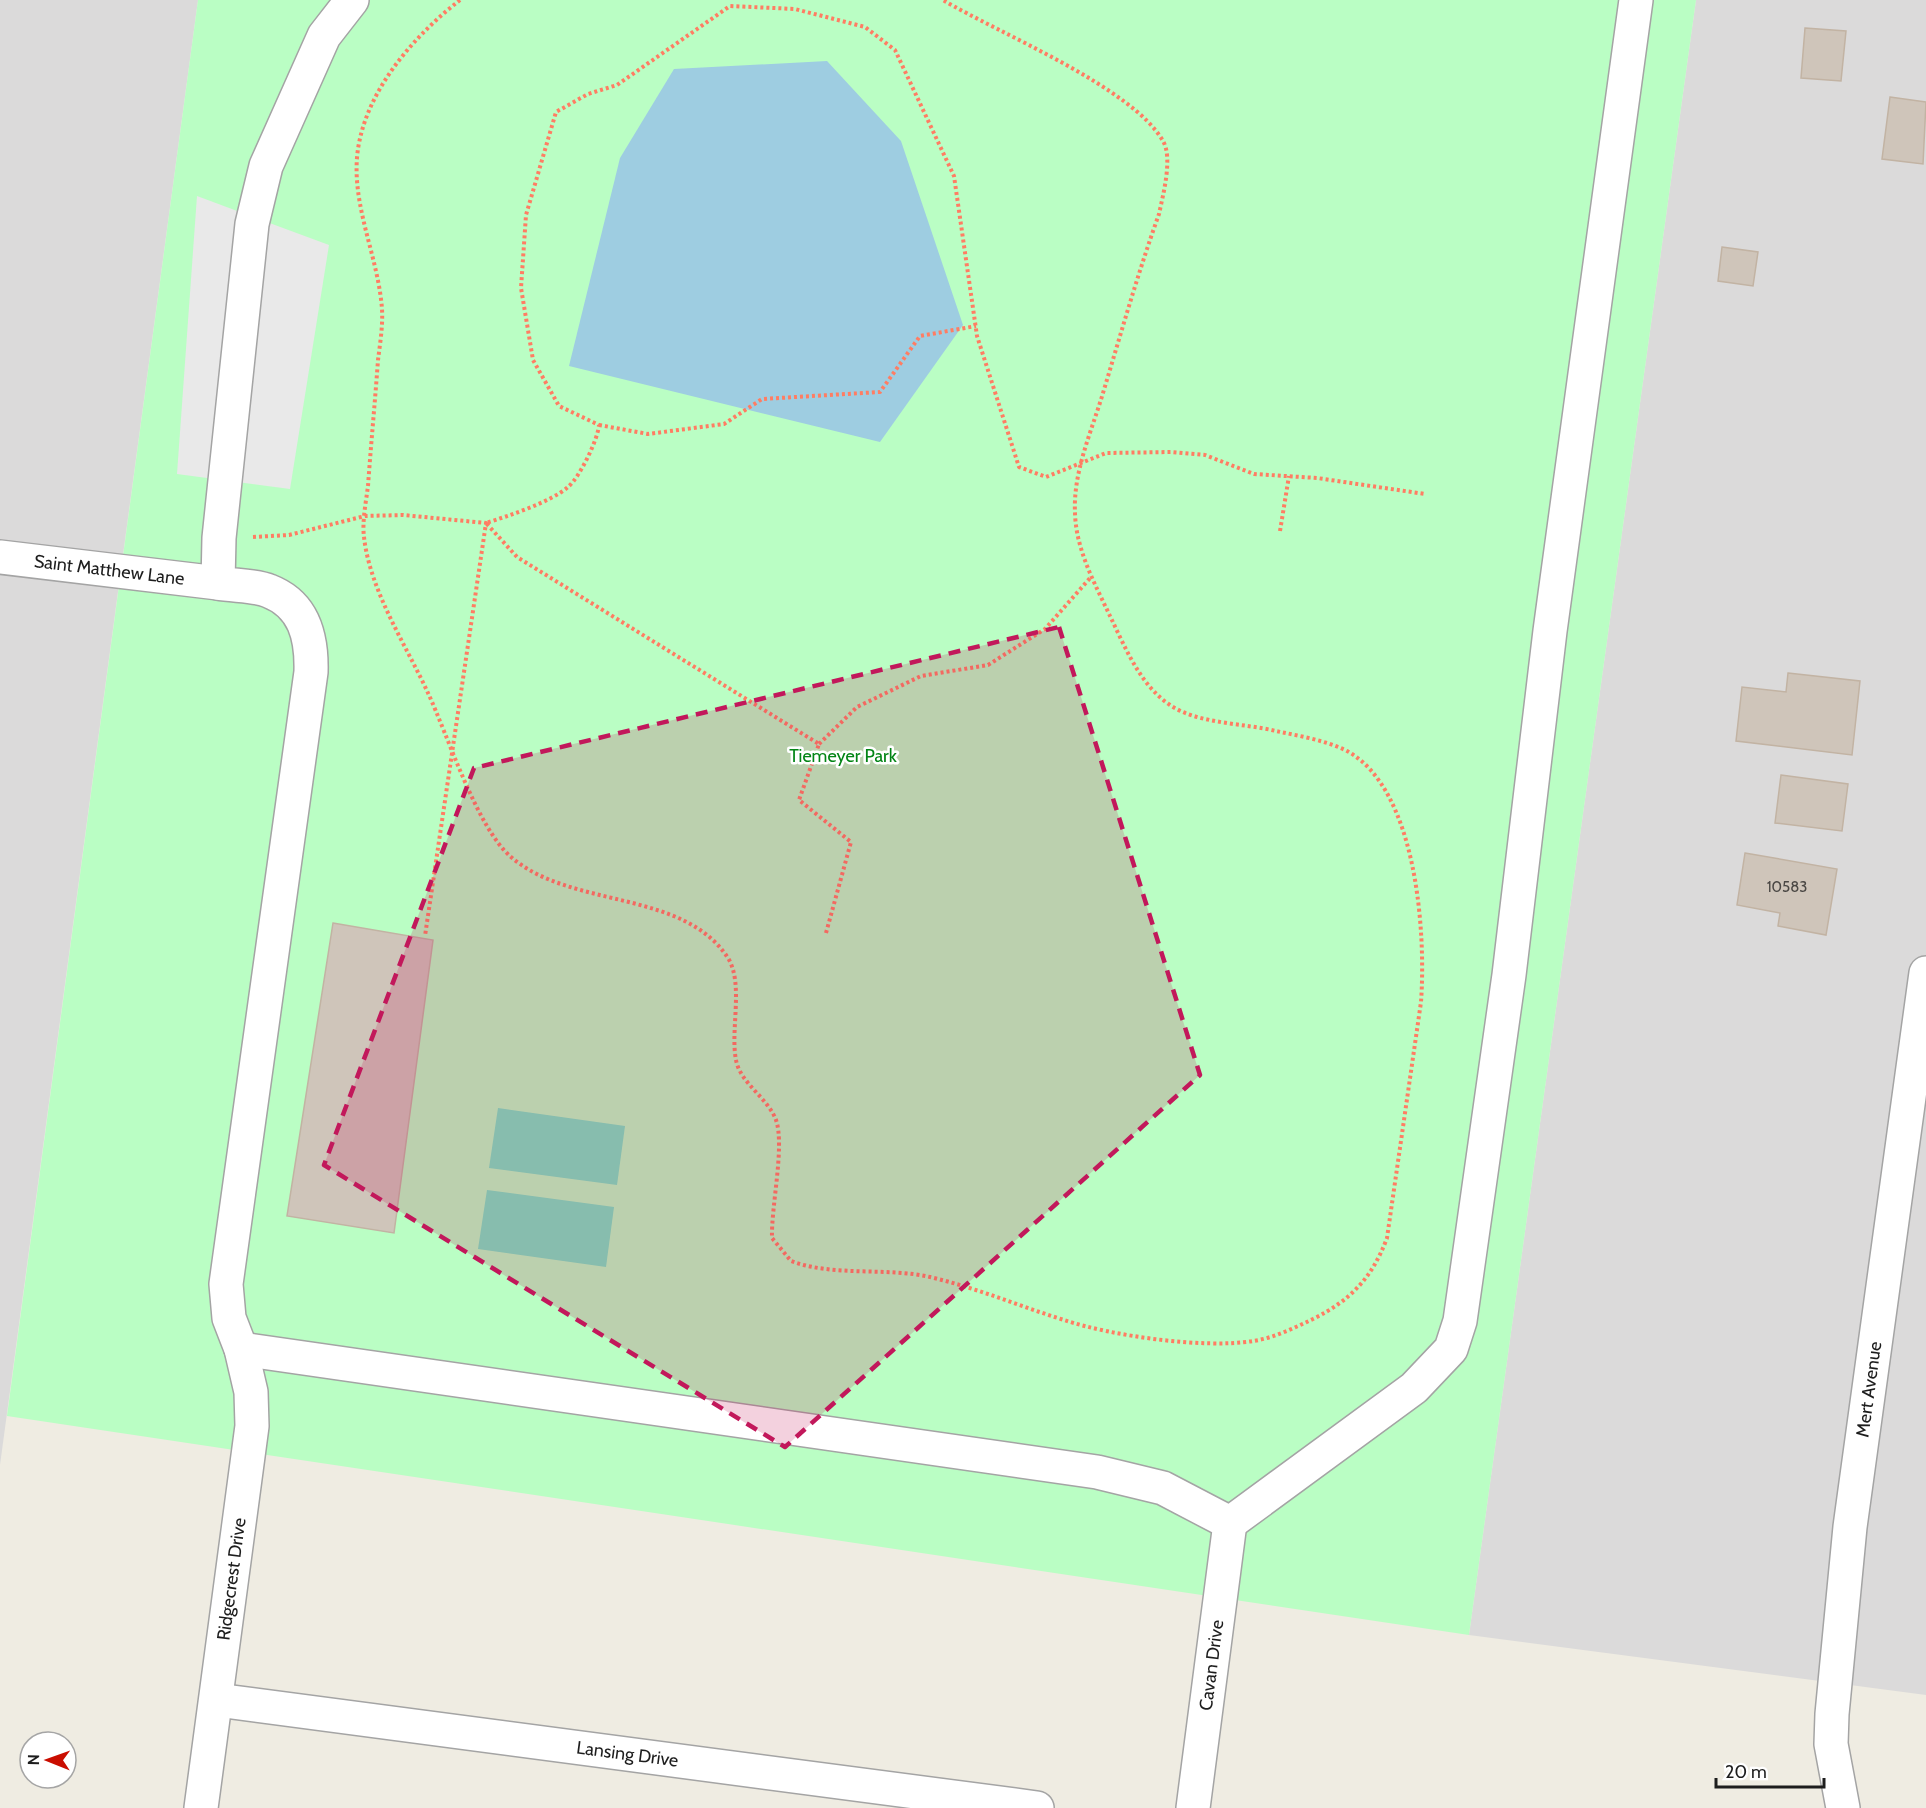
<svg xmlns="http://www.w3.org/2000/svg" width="1926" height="1808" viewBox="0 0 1926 1808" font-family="Cabin,sans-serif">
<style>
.residential{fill:#dbdada}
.park{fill:#bafec4}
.pitch{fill:#78e6c3}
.parking{fill:#e9e9e9}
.water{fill:#9ecde1}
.building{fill:#cfc5ba;stroke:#c2b3a3;stroke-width:1.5}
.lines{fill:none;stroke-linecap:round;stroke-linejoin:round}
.minor-casing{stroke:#a4a4a4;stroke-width:36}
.path{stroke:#ff7d63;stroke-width:4;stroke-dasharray:3 3;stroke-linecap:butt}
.minor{stroke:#fff;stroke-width:33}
.marked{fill:#c2185b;fill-opacity:0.2;stroke:#c2185b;stroke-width:4.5;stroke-dasharray:12 8;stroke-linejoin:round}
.labels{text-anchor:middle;stroke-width:5;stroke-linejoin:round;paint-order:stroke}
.number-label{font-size:15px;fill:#4a4744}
.street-label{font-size:18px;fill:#1d1d1d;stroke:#fff}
.park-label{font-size:18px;fill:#028415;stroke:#fff}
</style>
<rect width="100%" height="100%" fill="#efece2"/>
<!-- residential -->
<g class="residential">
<path d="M0,0h198l-198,1465z"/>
<path d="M1696,0h230v1695l-457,-60z"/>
</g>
<!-- park -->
<path class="park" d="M198,0h1498l-227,1635 -1462,-219z"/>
<!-- pitch -->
<g class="pitch">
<path d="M498,1108l127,18 -8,59 -128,-17z"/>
<path d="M487,1190l127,17 -8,60 -128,-18z"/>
</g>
<!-- parking -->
<path class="parking" d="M197,196l132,49 -39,244 -113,-15z"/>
<!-- water -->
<path class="water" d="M827,61l74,80 62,184 -83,117 -311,-76 51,-208 54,-89z"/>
<!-- building -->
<g class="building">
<path d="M1805,28l41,3 -5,50 -40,-3z"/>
<path d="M1890,97l36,5 -3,62 -41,-5z"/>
<path d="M1722,247l36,5 -5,34 -35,-5z"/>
<path d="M1788,673l72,8 -8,74 -116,-14 6,-54 44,5z"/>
<path d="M1781,775l67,9 -6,47 -67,-8z"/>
<path d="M1745,853l92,16 -11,66 -48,-9 2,-13 -43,-8z"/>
<path d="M333,923l100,17 -39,293 -107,-17z"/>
</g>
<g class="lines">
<defs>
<g id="minor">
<path id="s1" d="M0,557l218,26"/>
<path d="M241,1349l856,123 66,16 67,35 184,-135 37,-39 9,-28 49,-346 41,-344 86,-631"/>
<path id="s2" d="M217,1700l820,108"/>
<path id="s3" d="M201,1808l51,-382 -1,-34 -10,-43 -12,-31 -3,-34 85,-612c1,-34 -6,-67 -42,-81 -14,-6 -35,-5 -51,-8l1,-45 33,-314 14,-58 58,-130 28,-36"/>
<path id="s4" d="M1193,1808l37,-285"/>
<path id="s5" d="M1843,1808l-12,-64 1,-30 18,-187 76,-554"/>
</g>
</defs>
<!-- minor casing -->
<use href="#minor" class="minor-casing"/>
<!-- path -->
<g class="path">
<path d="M460,0c-46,36 -93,89 -102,149 -8,54 20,106 24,160 1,17 -2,35 -4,51 -3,42 -7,84 -10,126 -2,16 -6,35 -4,51 6,54 42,108 64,156 20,43 49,135 83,164 60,52 172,32 217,101 16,26 2,72 8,102 4,23 32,38 40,60 9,26 -5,87 -4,118l19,23c42,16 96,6 139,16 47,11 89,29 134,43 48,16 140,29 189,21 21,-3 41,-13 60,-22 38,-19 59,-41 74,-81l34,-236c5,-69 -4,-213 -74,-251 -22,-11 -48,-15 -71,-20 -33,-8 -78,-7 -106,-26 -30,-20 -45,-58 -60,-89 -15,-32 -34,-66 -35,-103 -2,-41 16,-80 28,-120 18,-60 35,-120 56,-179 4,-19 14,-56 4,-73 -31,-54 -163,-107 -220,-141"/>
<path d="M599,425l49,9 76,-10 38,-25 118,-7 40,-56 56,-10"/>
<path d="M1280,531l9,-55"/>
<path d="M253,537l36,-2 76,-19 38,-1 83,8 -61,413"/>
<path d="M819,744l38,-37 64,-31 67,-11 57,-36 46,-52"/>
<path d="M826,933l25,-91 -52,-42 20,-56 -302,-187 -31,-34c22,-7 65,-21 82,-36 12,-10 30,-48 31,-62l-40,-19 -26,-46 -12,-72 5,-73 30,-103 32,-18 29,-9 113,-79 65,3 70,18 30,23 59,126 23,160 42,131 27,10 60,-24 66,-1 33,3 49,19 63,4 108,16"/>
</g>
<!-- minor -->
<use href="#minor" class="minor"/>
</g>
<!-- marked area -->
<path class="marked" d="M1059,627l141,448 -415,372 -461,-282 150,-397z"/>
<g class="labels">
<!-- number labels -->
<g class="number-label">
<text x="1787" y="892">10583</text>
</g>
<!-- street labels -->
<g class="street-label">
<text dy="6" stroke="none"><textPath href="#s1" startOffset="110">Saint Matthew Lane</textPath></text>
<text dy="6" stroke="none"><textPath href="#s5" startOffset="422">Mert Avenue</textPath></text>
<text dy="6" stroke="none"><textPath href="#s3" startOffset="231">Ridgecrest Drive</textPath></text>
<text dy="6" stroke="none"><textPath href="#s4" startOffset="144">Cavan Drive</textPath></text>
<text dy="6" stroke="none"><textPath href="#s2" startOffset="414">Lansing Drive</textPath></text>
</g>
<!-- park labels -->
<g class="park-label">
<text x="843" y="762">Tiemeyer Park</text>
</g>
</g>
<!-- north arrow -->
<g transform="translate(48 1760) rotate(271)"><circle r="28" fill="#ffffff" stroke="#a5a5a5" stroke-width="1.5"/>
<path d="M0-4.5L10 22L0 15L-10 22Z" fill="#ca0d00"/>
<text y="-9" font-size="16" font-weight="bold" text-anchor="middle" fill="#1d1d1d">N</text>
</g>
<!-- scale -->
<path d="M1716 1778v9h108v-9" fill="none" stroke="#1d1d1d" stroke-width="3"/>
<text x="1725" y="1778" font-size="18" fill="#1d1d1d" stroke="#ffffff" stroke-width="4.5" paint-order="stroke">20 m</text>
</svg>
